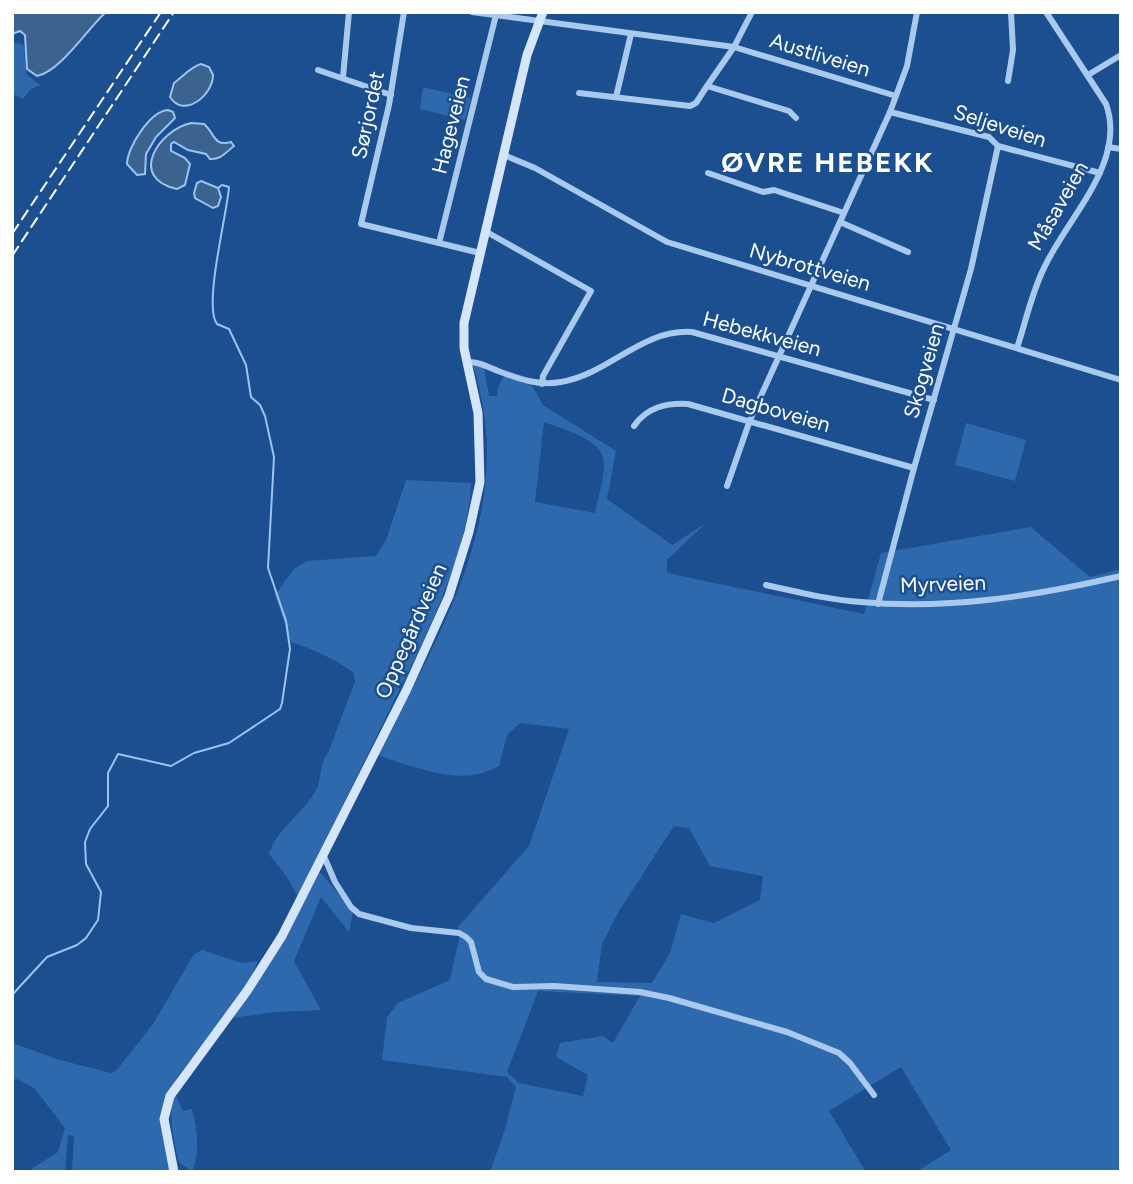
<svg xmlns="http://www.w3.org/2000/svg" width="1133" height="1184" viewBox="0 0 1133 1184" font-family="Figtree,sans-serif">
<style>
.green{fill:#2e69ad;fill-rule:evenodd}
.water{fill:#3c6290;stroke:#9cc4f0;stroke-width:2}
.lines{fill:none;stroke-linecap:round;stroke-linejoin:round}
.stream{stroke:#9cc4f0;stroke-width:2}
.street{stroke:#a9c9ee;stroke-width:6}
.secondary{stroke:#d6e6fa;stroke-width:9}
.rail{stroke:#fff;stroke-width:2;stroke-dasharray:12 5;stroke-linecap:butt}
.labels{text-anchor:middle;stroke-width:5;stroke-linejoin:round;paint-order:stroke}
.street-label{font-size:21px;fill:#fff;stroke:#1b4f8f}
.district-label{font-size:28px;font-weight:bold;letter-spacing:2px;fill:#fff;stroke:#1b4f8f}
</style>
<rect width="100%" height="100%" fill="#1b4f8f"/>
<!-- green -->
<g class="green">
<path d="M15,43l7,1 2,3 2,27 14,11 -9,4 -8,10 -11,-5v-50z"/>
<path d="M423,87l48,11 -6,22 -45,-11z"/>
<path d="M473,366l11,2 5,28h8l1,-9 6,-11 28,10 11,19 73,46 -9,48 65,46 34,-22 -39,37v12l9,3 188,39 17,-61 150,-26 59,50 31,-8v603h-205l35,-22 -50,-83 -72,44 37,61h-376l15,-43 11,-42 -9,-10 -125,-17 5,-43 11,-14 52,-23 9,-41 -1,-12 71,-81 40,-117 -49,-6 -13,12 -8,31c-6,3 -14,7 -21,8 -29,7 -72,-9 -100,-19 55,-109 131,-230 103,-358 -2,-10 -4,-21 -8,-31zM544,422c19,8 60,16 60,42 0,15 -6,33 -9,49l-60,-11zM674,826l15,2 21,38 53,10 -3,24 -46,23 -33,-9 -11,39 -18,30 -55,-1 5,-38 17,-33zM538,991l102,5 -27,47 -10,-7 -43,7 -4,14 32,18 -5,21 -64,-13 -12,-11z"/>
<path d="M966,423l60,17 -11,41 -60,-16z"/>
<path d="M406,480l65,3c-2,53 -27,113 -49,161l-123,250 -2,1 -10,-18 -18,-23c8,-26 34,-40 47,-64 6,-13 3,-26 12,-37l27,-71 -2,-10c-20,-14 -39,-22 -62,-30l-16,-47 19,-26 13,-8 69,-5 10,-16z"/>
<path d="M320,872l33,39 -4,21 -28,-35 -27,64 27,49 -45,2 -44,6 38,-55z"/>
<path d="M202,950l40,13 15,-2v2l-4,9 2,4 -77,100 -15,30 7,66h-98l2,-36 -6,-1 -3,37h-38l31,-20 7,-24 -31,-40 -17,-9 -5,1v-37l48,17 51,13 5,-2 37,-47 41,-70z"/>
<path d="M175,1094l8,17 9,-2c5,21 9,42 0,62l-13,-8c-5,-24 -12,-46 -4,-69z"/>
</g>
<!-- water -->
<g class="water">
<path d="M12,12h94c-18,16 -46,60 -69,64l-10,-7 -2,-34 -5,-4 -8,3z"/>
<path d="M201,64l8,3 4,8c0,20 -29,44 -43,22l4,-14c8,-6 18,-17 27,-19z"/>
<path d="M168,110l5,2 2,6 -19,19 -10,17 -1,20 -8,1 -10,-11c0,-16 23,-53 41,-54z"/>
<path d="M191,123l13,1c11,9 9,23 27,18l3,4c-8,6 -13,14 -24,13l-4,-5 -18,-4 -14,-8 -3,2v7l14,7 5,6 -5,21 -8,4c-50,-11 -18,-59 14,-66z"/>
<path d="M201,181l17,7 3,9 -3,9 -5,2 -18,-10 -1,-5 3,-10z"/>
</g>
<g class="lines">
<!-- stream -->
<path class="stream" d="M12,995l35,-38 30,-12 9,-7 12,-18 3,-28 -15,-28 -1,-22 5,-13 18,-23v-33l10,-19 53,12 23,-13 35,-10 51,-34 2,-6 8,-54 -4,-28 -18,-53 6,-111 -9,-41 -5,-11 -9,-8 -5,-32 -17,-36 -12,-5c-14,-18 10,-109 12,-137l-7,-2 -4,3"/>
<!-- street -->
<g class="street">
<path d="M404,12l-15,93 -28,119 119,29"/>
<path d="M472,12l262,35 162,49"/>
<path d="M318,70l73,25"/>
<path d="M1088,75l33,-20"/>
<path d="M343,77l6,-65"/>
<path d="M1008,81l5,-31 -2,-38"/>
<path d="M707,86l27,-39 18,-35"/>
<path d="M579,93l111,13 6,-3 11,-17 82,25 7,7"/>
<path d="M616,97l15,-63"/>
<path d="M890,112l99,25 9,9 102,27"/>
<path d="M1108,147l13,2"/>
<path d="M504,155l31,13 132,74 454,138"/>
<path d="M708,173l55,19 11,-2 70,23"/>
<path d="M840,222l68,30"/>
<path d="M485,231l106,60 -48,85 -1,8"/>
<path d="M439,243l57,-228"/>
<path d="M1017,348c9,-27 15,-57 28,-82 23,-49 82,-104 61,-162l-60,-92"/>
<path d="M467,362c11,-1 21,5 31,9 21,8 40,15 63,11 48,-8 80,-53 131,-50l242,68"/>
<path d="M634,426c13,-19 32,-23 54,-22l226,64"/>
<path d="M727,486l23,-66 140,-308 17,-46 10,-54"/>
<path d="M766,585c32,7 63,15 95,17 88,8 174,-6 260,-26"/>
<path d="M878,604l36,-136 57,-199 27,-123"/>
<path d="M323,854l12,28 16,25 8,7 52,14 48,5 7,4 5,5 8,30 7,7 27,8 41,-1 86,6 29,6 118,34 52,21 11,10 24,32"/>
</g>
<!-- secondary -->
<path class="secondary" d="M174,1172l-10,-53 6,-23 77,-105 35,-55 124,-245 43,-95 20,-64 11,-50 -2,-69 -14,-65v-25l63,-268 16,-43"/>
<!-- rail -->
<g class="rail">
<path d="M12,234l149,-222"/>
<path d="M12,256l162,-244"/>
</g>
</g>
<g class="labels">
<!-- street labels -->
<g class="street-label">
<text transform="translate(820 55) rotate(17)" y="7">Austliveien</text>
<text transform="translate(368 115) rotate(-78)" y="7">Sørjordet</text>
<text transform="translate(451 125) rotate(-76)" y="7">Hageveien</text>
<text transform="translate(1000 126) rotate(18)" y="7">Seljeveien</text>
<text transform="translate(1058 206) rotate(-60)" y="7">Måsaveien</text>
<text transform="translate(810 267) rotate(16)" y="7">Nybrottveien</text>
<text transform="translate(762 334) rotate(15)" y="7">Hebekkveien</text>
<text transform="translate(924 371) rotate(-74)" y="7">Skogveien</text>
<text transform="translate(776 410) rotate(16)" y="7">Dagboveien</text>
<text transform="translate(943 584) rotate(-2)" y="7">Myrveien</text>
<text transform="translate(411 631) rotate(-66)" y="7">Oppegårdveien</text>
</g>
<!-- district labels -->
<g class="district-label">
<text x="828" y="172">ØVRE HEBEKK</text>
</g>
</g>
<!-- border -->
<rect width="1133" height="1184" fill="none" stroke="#ffffff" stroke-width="28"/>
</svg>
